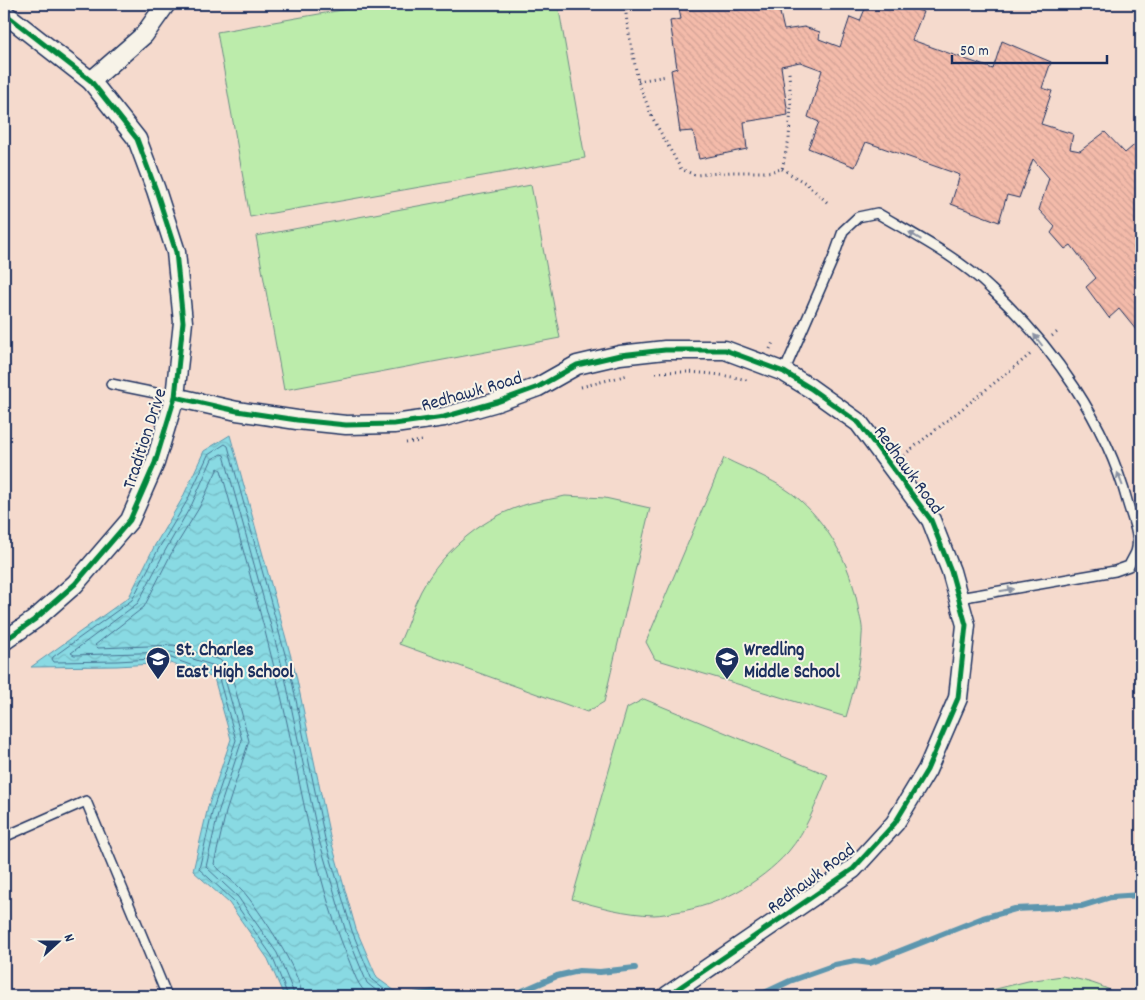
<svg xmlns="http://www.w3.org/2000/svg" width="1145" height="1000" viewBox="0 0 1145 1000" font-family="Dekko,sans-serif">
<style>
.built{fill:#f5dacd}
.pitch{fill:#bcecab;stroke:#6c8e84}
.water{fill:url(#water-waves);stroke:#5d96ae}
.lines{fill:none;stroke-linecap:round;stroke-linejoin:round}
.shore{stroke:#477393;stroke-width:1}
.stream{stroke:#5d96ae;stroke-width:6}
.building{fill:url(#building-back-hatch);stroke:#1b2f5e}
.service-casing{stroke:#1b2f5e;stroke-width:12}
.minor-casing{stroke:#1b2f5e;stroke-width:21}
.path{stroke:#1b2f5e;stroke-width:3;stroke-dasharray:1 4;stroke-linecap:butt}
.service{stroke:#f7f3e8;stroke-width:9}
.minor{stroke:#f7f3e8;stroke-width:18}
.cycleway-casing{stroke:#f7f3e8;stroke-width:8}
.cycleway{stroke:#00873e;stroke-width:5}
.oneway{fill:#8991a3}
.labels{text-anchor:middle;stroke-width:4;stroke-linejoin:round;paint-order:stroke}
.street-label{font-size:19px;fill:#1b2f5e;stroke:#f7f3e8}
.poi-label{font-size:19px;font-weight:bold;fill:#1b2f5e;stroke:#f7f3e8;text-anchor:start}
</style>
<defs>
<pattern id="water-waves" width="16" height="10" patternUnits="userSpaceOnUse" patternTransform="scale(1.25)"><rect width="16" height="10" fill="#89dae3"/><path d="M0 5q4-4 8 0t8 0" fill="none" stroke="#76bbc5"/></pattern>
<pattern id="building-back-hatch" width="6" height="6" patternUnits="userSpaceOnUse" patternTransform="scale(1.25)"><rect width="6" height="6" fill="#f4bbaa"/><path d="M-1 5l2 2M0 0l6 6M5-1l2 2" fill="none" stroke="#d1a195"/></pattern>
</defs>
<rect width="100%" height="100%" fill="#f6e8dc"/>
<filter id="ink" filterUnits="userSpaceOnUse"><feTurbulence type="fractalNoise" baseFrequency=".02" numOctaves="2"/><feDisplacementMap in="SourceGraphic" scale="10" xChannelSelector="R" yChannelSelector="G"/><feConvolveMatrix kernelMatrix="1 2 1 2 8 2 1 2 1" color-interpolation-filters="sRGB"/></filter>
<g filter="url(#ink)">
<!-- built -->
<rect class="built" x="4" y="4" width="1137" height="992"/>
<!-- pitch -->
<g class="pitch">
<path d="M376,4h182l27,154 -335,59 -33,-185z"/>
<path d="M531,185l29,153 -276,52 -28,-154z"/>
<path d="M724,458c26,13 55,23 76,42 32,29 53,70 59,113 2,7 4,15 3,22 -1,29 -8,55 -16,82l-191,-58 -9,-17z"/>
<path d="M565,496l40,2 45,10 -46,194 -17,10 -188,-68c8,-17 13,-36 22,-53 22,-41 64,-76 110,-88 12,-3 23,-4 34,-7z"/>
<path d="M644,699l184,76c-11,26 -21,55 -40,77 -29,32 -70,54 -112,60 -7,1 -15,3 -22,3 -29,-1 -55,-8 -82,-16l55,-191z"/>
<path d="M1062,976c21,4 40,8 58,20h-152l60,-15z"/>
</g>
<!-- water -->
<path class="water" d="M230,435l66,240 34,162 26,92 21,49 25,18h-118l-16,-37 -39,-56 -36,-32 15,-64 23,-68 -17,-61 -44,-15 -53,3 -86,1 98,-70 26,-52 27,-46 22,-48z"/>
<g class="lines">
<!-- shore -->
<g class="shore">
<path d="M288,996l-16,-40 -39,-56 -34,-31 14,-60 23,-69 -18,-65 -47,-17 -54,3 -63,1 -2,-3 1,-2 79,-57 27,-52 28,-47 21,-46 17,-11 3,2 63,230 34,163 27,92 20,49 21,16"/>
<path d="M294,996l-1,-5 -16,-38 -39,-56 -32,-30 13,-57 23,-70 -19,-68 -5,-5 -47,-15 -97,3 -3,-2 67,-50 27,-52 27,-47 20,-45 9,-5 3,1 61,222 34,163 27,92 21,51 16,13"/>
<path d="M302,996c-1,-24 -43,-87 -60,-106 -8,-9 -20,-16 -28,-26l12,-52 23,-71 -19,-72 -10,-9 -46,-15 -76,3 -3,-3 49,-38 27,-53 28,-46 19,-40 3,2c19,69 39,139 56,209 23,93 34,190 71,279 6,14 9,29 22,38"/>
</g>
<!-- stream -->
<g class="stream">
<path d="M407,996l28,-4 19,3h48l18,-3 37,-16 22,-5 21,1 35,-4"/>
<path d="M758,996l32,-15 45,-16 20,-4 15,2 113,-45 32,-9 67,-3 29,-9 30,-2"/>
</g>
</g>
<!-- building -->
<path class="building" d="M678,4h56l1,6 43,-6 6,26 20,-3 16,5 -1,7 21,8 10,-30 10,4 7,-17h35l21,8 -11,28 81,29 9,-28 49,21 -9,26 10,3 -11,33 32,10 -3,15 10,2 25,-19 20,21 14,-12h2v195l-22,-27 -10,9 -23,-31 10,-9 -25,-33 -6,4 -14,-16 4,-6 -16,-17 10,-32 -16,-19 -14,39 -12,-3 -8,27 -48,-18 9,-29 -94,-33 -11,25 -47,-19 11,-26 -11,-5 14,-47 -22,-8 -19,4 7,49 -44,7 3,27 -48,10 -6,-28 -13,1 -9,-62 6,-2 -7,-47 11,-2z"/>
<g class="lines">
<defs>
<g id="service">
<path d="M784,372l49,-113 10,-28 15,-14 19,-4c39,23 81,44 114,76 62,57 115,133 137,215 4,14 13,34 8,48 -2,5 -5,9 -7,14l-14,5 -156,27"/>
<path d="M111,384l64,13"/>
<path d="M4,837l82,-36 81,195"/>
</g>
<g id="minor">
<path d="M4,13l87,68 46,58 19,51 20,62 7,70 -8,75 -20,66 -25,57 -55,64 -41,36 -30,21"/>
<path d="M91,81l53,-46 22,-31"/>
<path d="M175,397l62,14 60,9 49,5 48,-1 50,-7 53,-15 41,-15 39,-22 43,-10 45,-5h60l59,22 26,16 49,35 72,97 20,51 15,54 -8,73 -31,72 -32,53 -42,46 -186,127"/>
</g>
</defs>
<!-- service casing -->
<use href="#service" class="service-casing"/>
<!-- minor casing -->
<use href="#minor" class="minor-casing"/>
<!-- path -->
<g class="path">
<path d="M625,4l2,19 11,58 14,36 29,52 14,6 37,-3h36l14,-3 7,-30 2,-34 -2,-33"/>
<path d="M638,81l29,-5"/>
<path d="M782,169l25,15 22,20"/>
<path d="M1052,336l8,-6"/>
<path d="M770,349l4,-9"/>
<path d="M656,372c31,-1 61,1 91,8"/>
<path d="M581,387l47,-12"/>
<path d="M406,443l16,-2"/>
<path d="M904,455l128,-102"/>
</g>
<!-- service -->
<use href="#service" class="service"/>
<!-- minor -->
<use href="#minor" class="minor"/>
<defs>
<g id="cycleway">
<path d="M4,13l87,68 46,58 19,51 20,62 7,70 -8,75 -20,66 -25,57 -55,64 -41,36 -30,21"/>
<path d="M175,397l62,14 60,9 49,5 48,-1 50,-7 53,-15 41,-15 39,-22 43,-10 45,-5h60l59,22 26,16 49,35 72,97 20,51 15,54 -8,73 -31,72 -32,53 -42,46 -186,127"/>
</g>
</defs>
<!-- cycleway casing -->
<use href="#cycleway" class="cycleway-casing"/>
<!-- cycleway -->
<use href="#cycleway" class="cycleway"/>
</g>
<!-- one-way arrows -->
<defs><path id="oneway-solid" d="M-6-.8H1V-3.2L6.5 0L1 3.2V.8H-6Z" transform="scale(1.25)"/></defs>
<g class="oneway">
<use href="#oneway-solid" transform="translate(915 236) rotate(-149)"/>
<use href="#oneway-solid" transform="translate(1038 340) rotate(-127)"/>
<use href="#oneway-solid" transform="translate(1120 479) rotate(-111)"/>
<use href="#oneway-solid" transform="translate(1007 590) rotate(-10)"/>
</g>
</g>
<!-- icons -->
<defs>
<symbol id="school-pin" viewBox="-11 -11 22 30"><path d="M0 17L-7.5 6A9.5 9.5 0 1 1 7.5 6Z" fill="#1b2f5e" stroke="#f7f3e8"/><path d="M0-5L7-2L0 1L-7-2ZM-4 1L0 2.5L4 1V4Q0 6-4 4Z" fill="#fff"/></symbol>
</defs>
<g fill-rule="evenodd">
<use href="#school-pin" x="144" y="645" width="28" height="38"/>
<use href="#school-pin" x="713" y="645" width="28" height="38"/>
</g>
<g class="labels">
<!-- street labels -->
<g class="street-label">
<text transform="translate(471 390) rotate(-16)" y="7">Redhawk Road</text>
<text transform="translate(143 438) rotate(-72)" y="7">Tradition Drive</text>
<text transform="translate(910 469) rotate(54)" y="7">Redhawk Road</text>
<text transform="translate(810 877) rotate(-37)" y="7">Redhawk Road</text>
</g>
<!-- poi labels -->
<g class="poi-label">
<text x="176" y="655">St. Charles<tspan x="176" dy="22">East High School</tspan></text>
<text x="744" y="655">Wredling<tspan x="744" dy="22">Middle School</tspan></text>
</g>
</g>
<!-- margin -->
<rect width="1145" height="1000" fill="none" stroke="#f7f3e8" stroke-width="20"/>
<rect x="10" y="10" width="1125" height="980" fill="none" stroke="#1b2f5e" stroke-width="2" filter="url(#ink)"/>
<!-- north arrow -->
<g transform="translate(58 942) rotate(69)" stroke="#f7f3e8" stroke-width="4" paint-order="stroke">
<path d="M0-4L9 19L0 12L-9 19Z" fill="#1b2f5e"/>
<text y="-8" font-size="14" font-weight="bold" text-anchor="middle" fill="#1b2f5e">N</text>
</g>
<!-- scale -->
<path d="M952 55v8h155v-8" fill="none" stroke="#1b2f5e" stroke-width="2.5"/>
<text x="960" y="55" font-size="15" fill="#1b2f5e" stroke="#f7f3e8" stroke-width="4" paint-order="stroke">50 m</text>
</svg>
